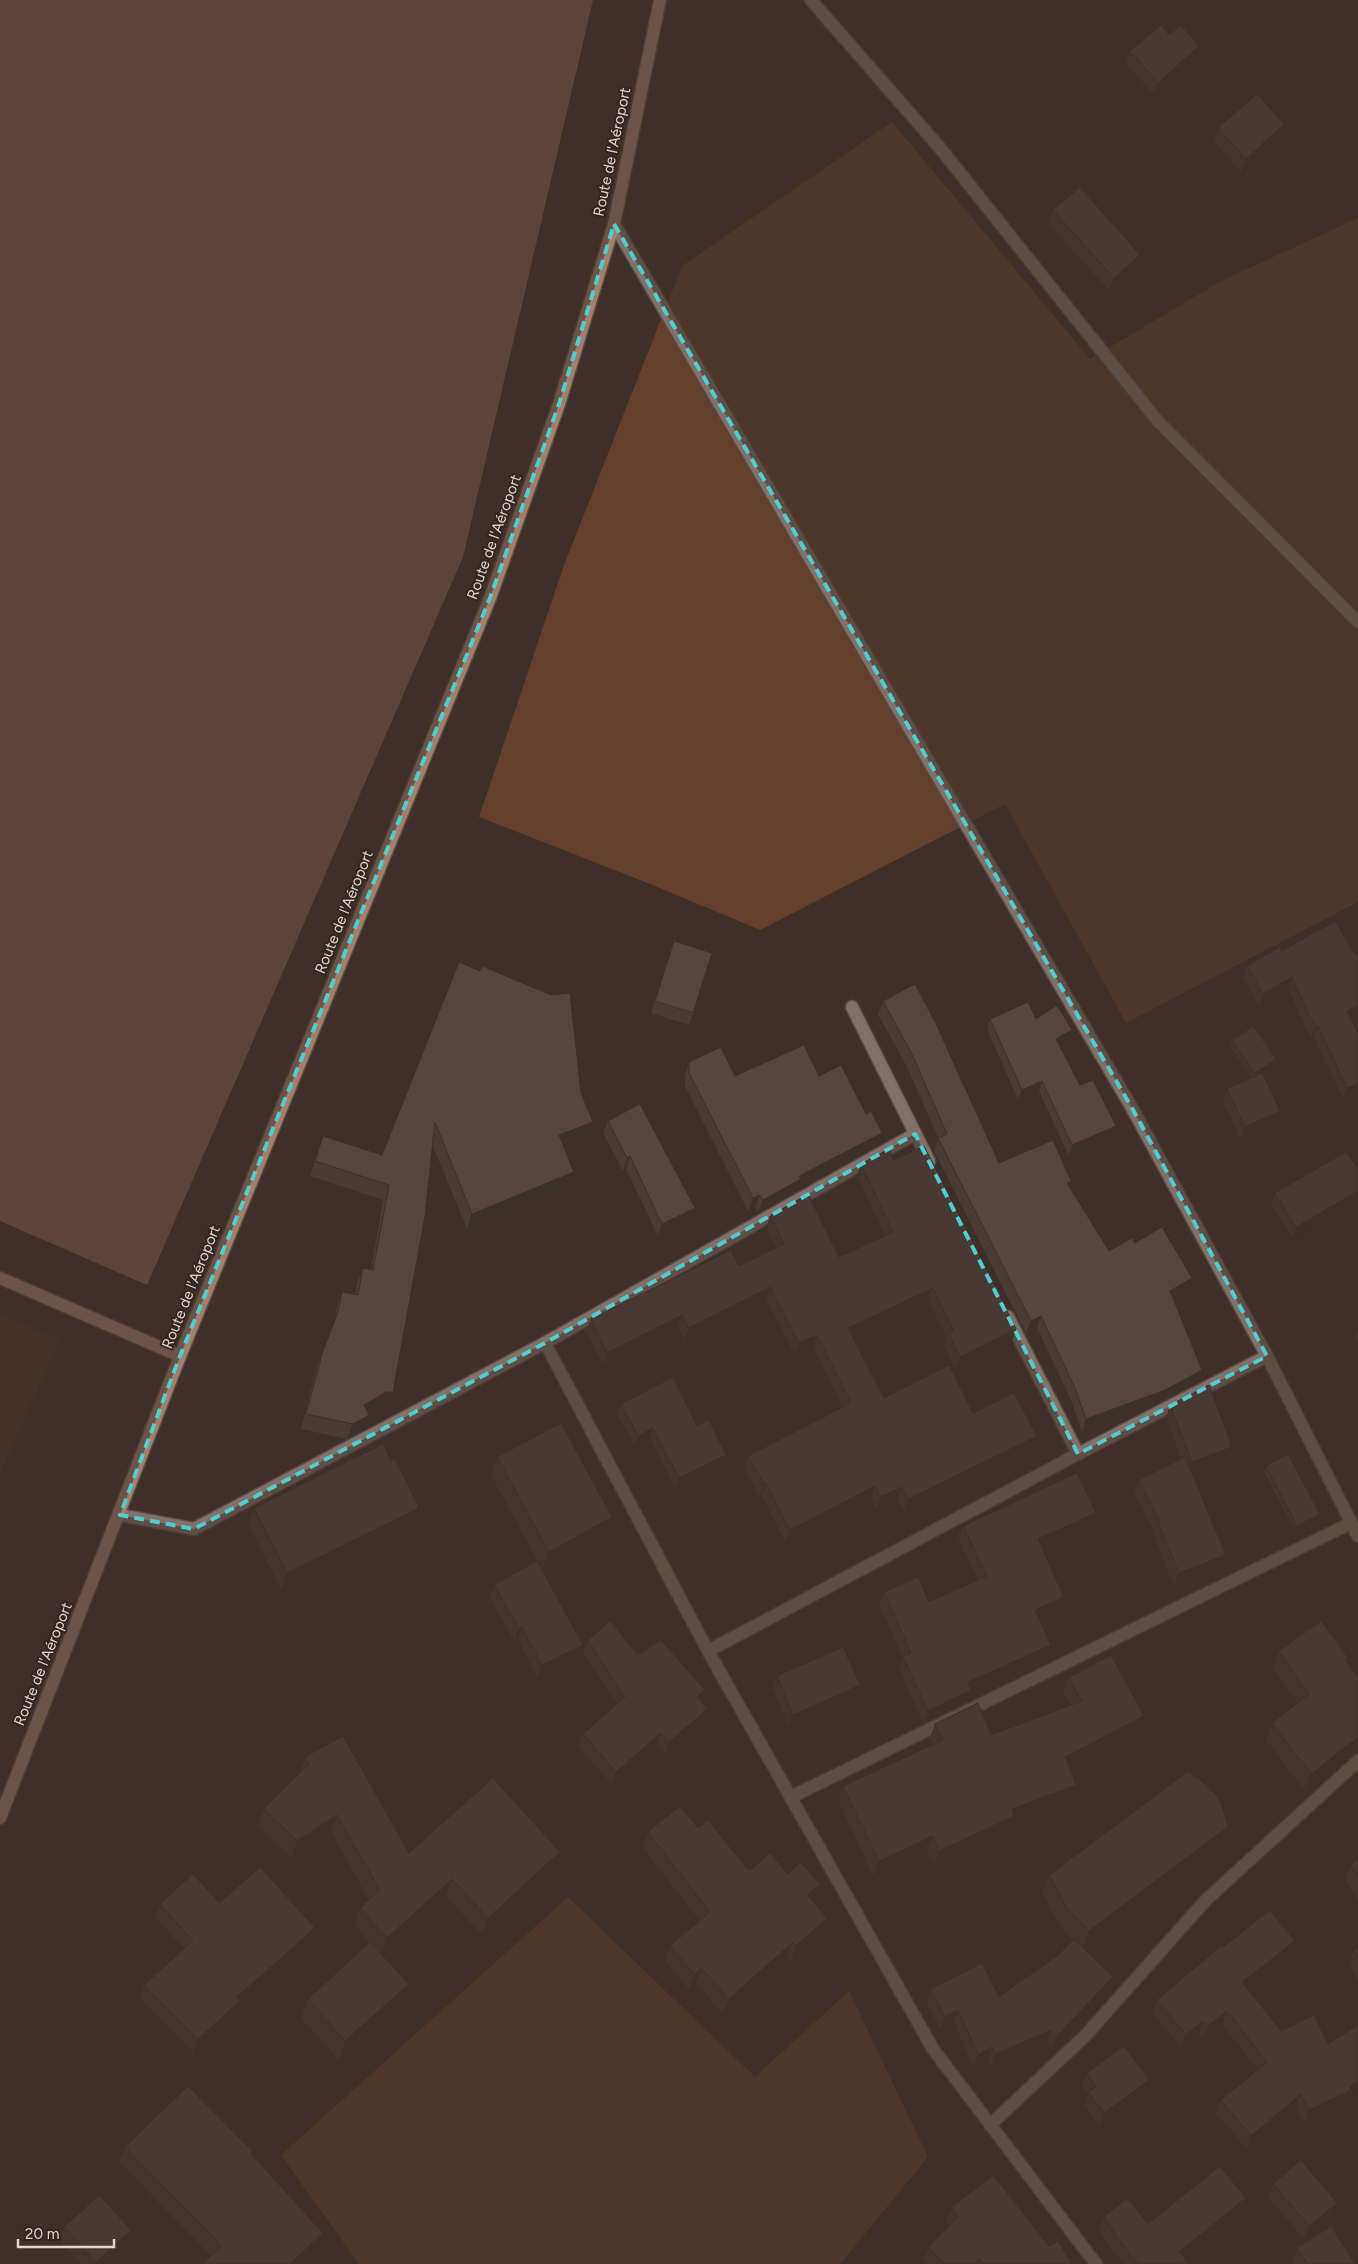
<svg xmlns="http://www.w3.org/2000/svg" width="1358" height="2264" viewBox="0 0 1358 2264" font-family="Figtree,sans-serif">
<style>
.built{fill:#4c372c}
.green{fill:#633f2c}
.forest{fill:#855d48}
.lines{fill:none;stroke-linecap:round;stroke-linejoin:round}
.street-casing{stroke:#594c46;stroke-width:15}
.secondary-casing{stroke:#594c46;stroke-width:15}
.street{stroke:#827168;stroke-width:12}
.secondary{stroke:#a57e69;stroke-width:12}
.wall{fill:#493b35}
.shaded-wall{fill:#3c302b}
.building{fill:#55453e;stroke:#3c302b}
.marked{fill:none;stroke:#51ccd1;stroke-width:4;stroke-dasharray:10 6;stroke-linejoin:round}
.labels{text-anchor:middle;stroke-width:4;stroke-linejoin:round;paint-order:stroke}
.street-label{font-size:15px;fill:#e0d6d1;stroke:#34251e}
</style>
<rect width="100%" height="100%" fill="#3e2f28"/>
<!-- built -->
<path class="built" d="M0,1314l59,26 -59,133z"/>
<!-- green -->
<g class="green">
<path d="M892,122l198,237 133,-79 135,-62v684l-232,121 -121,-219 -245,126 -115,-48 -166,-65 85,-252 118,-299z"/>
<path d="M568,1897l187,180 94,-86 79,166 -88,107h-481l-78,-109z"/>
</g>
<!-- forest -->
<path class="forest" d="M0,0h593l-130,557 -316,728 -147,-64z"/>
<g class="lines">
<defs>
<g id="street">
<path d="M811,0l129,148 217,272 201,202"/>
<path d="M614,224l518,884 135,248 91,180"/>
<path d="M852,1007l77,154"/>
<path d="M1008,1317l70,137"/>
<path d="M545,1343l163,308 225,398 163,215"/>
<path d="M120,1515l74,14 351,-186 370,-209"/>
<path d="M708,1651l370,-197 189,-98"/>
<path d="M791,1797l560,-274"/>
<path d="M990,2125l96,-90 120,-135 152,-139"/>
</g>
<g id="secondary">
<path d="M0,1278l180,78"/>
<path d="M0,1818l180,-462 310,-758 69,-194 55,-180 46,-224"/>
</g>
</defs>
<!-- street casing -->
<use href="#street" class="street-casing"/>
<!-- secondary casing -->
<use href="#secondary" class="secondary-casing"/>
<!-- street -->
<use href="#street" class="street"/>
<!-- secondary -->
<use href="#secondary" class="secondary"/>
</g>
<!-- wall -->
<g class="wall">
<path d="M1169,35l26,24 -41,36 -28,-31 4,-13z"/>
<path d="M1218,128l62,9 -39,35 -27,-31z"/>
<path d="M1053,210l87,45 -4,13 -27,23 -61,-68z"/>
<path d="M674,941l19,72 -4,12 -38,-12z"/>
<path d="M1282,951l73,4 3,-1v61l-7,4 7,15v58l-15,7 -29,-62 -3,2 -23,-50 -29,17 -16,-28 4,-12z"/>
<path d="M459,962l122,131 12,29 -6,15 -23,9 5,41 -102,42 -35,-85 -44,263h-7l-13,7 -5,16 -16,9 -46,-10 16,-63 17,-42 3,-17 5,-15 13,3 2,-12 6,-15 8,2 12,-70 -73,-24 8,-25 5,-15 59,19z"/>
<path d="M883,1001l116,162 72,18 -2,6 40,64 26,-8 53,47 -15,9 29,71 -4,13 -38,19 -78,30 -11,-32 -34,-72 -11,5 -92,-182 4,-13 -31,-71 -29,-53z"/>
<path d="M990,1019h46l32,21 -9,5 21,40 32,51 -43,20 -30,-65 -21,9 -31,-71z"/>
<path d="M1232,1041l44,18 -2,6 -12,9 18,37 -4,13 -35,16 -18,-38 4,-13 25,-11 -22,-31z"/>
<path d="M689,1062l46,14h84l47,38 16,19 -5,13 -79,41 -2,5 -38,21 -3,-6 -7,4 -63,-125v-11z"/>
<path d="M608,1121l87,87 -5,13 -32,15 -32,-67 -3,2 -20,-38z"/>
<path d="M1346,1152l-54,86 -21,-34 4,-11z"/>
<path d="M894,1160l122,169 -4,12 -57,28 -11,-23 3,-8 -19,-38 -76,36 32,62 89,15 59,35 -128,63 -6,-12 -21,10 -6,-11 -86,44 -23,-47 -3,1 -15,-28 4,-12 95,-49 -30,-60 -18,8 -29,-56 -82,41 -6,-13 -75,38 -17,-34 5,-12 148,-53 37,-18 -10,-20 4,-12 69,41 46,-21 -28,-60 4,-12z"/>
<path d="M1358,1330v13l-3,-5z"/>
<path d="M621,1404l76,22 29,29 -4,10 -47,23 -25,-50 -15,8 -18,-32z"/>
<path d="M1170,1405l62,42 -5,13 -35,13 29,94 -47,19 -21,-52 1,-2 -20,-39 5,-13 42,-21 -15,-41z"/>
<path d="M497,1457l109,78 -64,34 -51,-94z"/>
<path d="M1266,1466l54,48 -2,6 -23,12 -31,-60z"/>
<path d="M254,1508l160,16 -133,65 -33,-65z"/>
<path d="M963,1526h128l-49,22 17,62 -20,9 12,26 -5,13 -76,34 -4,10 -43,21 -24,-54 4,-11 -24,-53 5,-13 45,10 49,-22 -20,-42z"/>
<path d="M494,1585l84,73 -41,20 -19,-39 -4,2 -24,-43z"/>
<path d="M588,1640l50,15 67,35 -4,12 6,7 -4,12 -38,33 -8,-8 -45,39 -34,-39 5,-12 34,-30 -34,-52z"/>
<path d="M1279,1651l69,7 -2,4 12,15v72l-54,41 -38,-50 6,-17 26,-20 -25,-35z"/>
<path d="M777,1676l83,9 -4,13 -67,29 -17,-39z"/>
<path d="M1068,1678l70,53 -69,36 7,18 -5,15 -59,21 -3,9 -75,35 -7,-15 -54,26 -35,-76 5,-14 90,-41 -3,-7 5,-14 56,11 80,-30 -8,-13z"/>
<path d="M305,1757l104,96 151,-1 -6,17 -72,66 -36,-39 -64,59 20,47 -63,58 -38,-42 7,-19 62,-56 -16,-18 6,-17 9,-8 -38,-68 -40,26 -33,-32 6,-17 35,-35z"/>
<path d="M698,1828l51,43 39,3 27,25 -3,2 15,17 -5,15 -31,28 -4,-4 -64,57 -27,-31 -7,6 -24,-28 5,-15 30,-25 -58,-74 6,-15z"/>
<path d="M1221,1846l-138,102 30,29 -5,13 -57,59 -4,-6 -56,24 -3,-7 -15,7 -19,-45 -14,7 -14,-28 5,-12 68,8 59,-42 15,-15 -12,-13 -19,-34 7,-18z"/>
<path d="M1358,1860v40l-13,-20 6,-16z"/>
<path d="M219,1903l96,25 -4,13 -71,62 -4,10 -43,39 -53,-54 4,-13 40,-36 -29,-32 5,-13z"/>
<path d="M1295,1941l-5,13 -43,34 34,43 67,67 -2,5 -42,20 -8,-16 -49,42 -31,-36 5,-13 37,-30 -36,-46 -19,16 -5,-6 -17,14 -28,-35 4,-13 65,-52z"/>
<path d="M1358,1948v32l-9,-17 5,-13z"/>
<path d="M1087,2073l62,7 -4,13 -45,33 -16,-21 4,-12 -6,-7z"/>
<path d="M125,2147l127,8 66,93 -107,8 -92,-94z"/>
<path d="M1273,2184l59,31 -28,24 -36,-42z"/>
<path d="M1246,2198l-5,12 -57,47 4,7h-64l-11,-13 -14,-21 5,-13 44,7z"/>
<path d="M951,2208l98,38 23,18h-144l-5,-5 5,-12 22,-22 -4,-4z"/>
<path d="M64,2227l62,16 -23,21h-22l-22,-24z"/>
<path d="M1297,2248l58,16h-61l-2,-3z"/>
</g>
<!-- shaded-wall -->
<g class="shaded-wall">
<path d="M1199,46l-4,13 -41,36 4,-12z"/>
<path d="M1284,124l-4,13 -39,35 5,-13z"/>
<path d="M1140,255l-4,13 -27,23 5,-13z"/>
<path d="M1292,977l-4,12 -29,17 4,-12z"/>
<path d="M1358,1006v9l-15,8 4,-12z"/>
<path d="M1318,1026l-4,11 -3,2 4,-11z"/>
<path d="M1072,1030l-4,10 -15,9 3,-10z"/>
<path d="M1276,1059l-2,6 -21,15 2,-7z"/>
<path d="M1042,1081l-3,10 -21,9 4,-10z"/>
<path d="M1358,1083v9l-15,7 4,-11z"/>
<path d="M1280,1111l-4,13 -35,16 4,-13z"/>
<path d="M593,1122l-6,15 -33,13 5,-15z"/>
<path d="M1116,1126l-4,10 -43,20 3,-11z"/>
<path d="M882,1133l-5,13 -79,41 -2,5 -38,21 5,-13 36,-24z"/>
<path d="M630,1156l-4,13 -3,2 4,-13z"/>
<path d="M574,1172l-5,15 -102,42 5,-15z"/>
<path d="M1071,1181l-4,12v-10z"/>
<path d="M1358,1191v9l-66,38 4,-11z"/>
<path d="M760,1195l-5,12 -7,4 5,-13z"/>
<path d="M695,1208l-5,13 -32,15 4,-12z"/>
<path d="M1192,1278l-4,12 -23,13 5,-12z"/>
<path d="M770,1287l-4,12 -82,41 5,-12z"/>
<path d="M933,1288l-5,12 -84,40 4,-12z"/>
<path d="M682,1315l-4,12 -75,38 4,-12z"/>
<path d="M1041,1316l-4,12 -11,5 5,-12z"/>
<path d="M1016,1329l-4,12 -57,28 5,-12z"/>
<path d="M817,1335l-4,12 -18,8 4,-12z"/>
<path d="M1202,1370l-4,13 -38,19 -78,30 4,-13z"/>
<path d="M386,1392h7l-5,15h-7l-23,13 6,-15z"/>
<path d="M369,1415l-6,15 -16,9 6,-15z"/>
<path d="M653,1428l-3,10 -15,8 3,-10z"/>
<path d="M1037,1436l-5,12 -128,63 4,-12z"/>
<path d="M1232,1447l-5,13 -40,15 5,-13z"/>
<path d="M726,1455l-4,10 -47,23 4,-10z"/>
<path d="M766,1483l-4,12 -3,1 5,-12z"/>
<path d="M875,1486l-4,12 -86,44 5,-12z"/>
<path d="M902,1487l-4,12 -21,10 4,-12z"/>
<path d="M419,1508l-5,16 -133,65 6,-16z"/>
<path d="M1096,1513l-5,13 -58,26 5,-13z"/>
<path d="M1320,1514l-2,6 -23,12 2,-6z"/>
<path d="M612,1517l-6,18 -64,34 7,-17z"/>
<path d="M1226,1555l-5,12 -47,19 5,-13z"/>
<path d="M1064,1597l-5,13 -28,13 4,-13z"/>
<path d="M522,1627l-4,12 -4,2 5,-12z"/>
<path d="M583,1645l-5,13 -41,20 5,-13z"/>
<path d="M1051,1645l-5,13 -76,34 -4,10 -43,21 5,-12 40,-29z"/>
<path d="M860,1685l-4,13 -67,29 4,-12z"/>
<path d="M705,1690l-5,12 -3,-5z"/>
<path d="M707,1709l-4,12 -38,33 4,-12z"/>
<path d="M1144,1716l-6,15 -78,40 5,-14z"/>
<path d="M661,1733l-4,13 -45,39 4,-13z"/>
<path d="M1358,1737v12l-54,41 7,-16z"/>
<path d="M1076,1785l-5,15 -59,21 -3,9 -75,35 5,-14 73,-42z"/>
<path d="M337,1815l-6,17 -40,26 6,-17z"/>
<path d="M1228,1827l-7,19 -139,103 7,-18z"/>
<path d="M933,1836l-6,14 -54,26 6,-15z"/>
<path d="M560,1852l-6,17 -72,66 6,-17z"/>
<path d="M452,1879l-6,17 -65,59 6,-17z"/>
<path d="M820,1884l-5,15 -14,11 6,-15z"/>
<path d="M827,1918l-5,15 -31,28 5,-15z"/>
<path d="M315,1928l-4,13 -71,62 -4,10 -43,39 5,-13 39,-42z"/>
<path d="M1295,1941l-5,13 -53,41 5,-13z"/>
<path d="M793,1942l-6,15 -64,57 6,-15z"/>
<path d="M702,1968l-6,15 -7,6 6,-15z"/>
<path d="M1113,1977l-5,13 -57,59 5,-12z"/>
<path d="M409,1984l-7,18 -63,58 6,-19z"/>
<path d="M958,2010l-4,12 -14,7 5,-12z"/>
<path d="M1227,2011l-5,13 -19,16 4,-13z"/>
<path d="M1203,2021l-5,13 -17,14 5,-13z"/>
<path d="M1051,2030l-4,13 -56,24 5,-13z"/>
<path d="M992,2047l-4,13 -15,7 5,-13z"/>
<path d="M1149,2080l-4,13 -45,33 4,-13z"/>
<path d="M1358,2082v10l-10,6 -2,5 -42,20 5,-13z"/>
<path d="M1301,2094l-5,13 -49,42 4,-13z"/>
<path d="M1246,2198l-5,12 -66,54 5,-13z"/>
<path d="M1337,2203l-5,12 -28,24 5,-13z"/>
<path d="M131,2230l-5,13 -23,21h-8l1,-2z"/>
<path d="M323,2233l-5,15 -17,16h-11z"/>
</g>
<!-- building -->
<g class="building">
<path d="M1161,25l8,10 12,-10 18,21 -41,37 -28,-32z"/>
<path d="M1257,94l27,30 -38,35 -28,-31z"/>
<path d="M1080,187l60,68 -26,23 -61,-68z"/>
<path d="M1335,921l20,34 3,-1v52l-11,5 11,23v49l-11,5 -29,-62 -3,2 -23,-51 -29,17 -16,-28 33,-19 2,4z"/>
<path d="M674,941l38,12 -19,60 -38,-12z"/>
<path d="M459,962l21,9 2,-5 69,29 19,-2 11,100 12,29 -34,13 15,37 -102,42 -37,-92 -10,94 -32,176h-7l-22,13 5,10 -16,9 -47,-10 17,-63 15,-39 4,-20 16,3 5,-27 10,2 16,-85 -74,-24 8,-25 59,19z"/>
<path d="M915,984l22,42 62,137 54,-23 18,41 -4,2 42,68 23,-13 3,5 27,-16 30,51 -22,13 32,79 -37,20 -79,29 -11,-31 -34,-72 -10,5 -93,-183 9,-4 -35,-80 -29,-53z"/>
<path d="M1028,1002l8,17 21,-14 15,25 -16,9 24,46 13,-5 23,46 -44,19 -30,-64 -20,9 -32,-71z"/>
<path d="M1253,1026l23,33 -21,14 -23,-32z"/>
<path d="M804,1045l15,31 22,-11 25,49 5,-3 11,22 -83,43 2,3 -38,21 -3,-5 -7,3 -64,-125v-11l32,-15 14,29z"/>
<path d="M1262,1073l18,38 -35,16 -18,-38z"/>
<path d="M640,1104l55,104 -33,16 -32,-68 -3,2 -19,-37z"/>
<path d="M924,1146l92,183 -56,28 -11,-23 5,-3 -21,-43 -85,40 36,70 65,-33 24,48 41,-20 23,43 -129,63 -6,-12 -21,10 -6,-11 -85,44 -24,-47 -2,1 -16,-28 103,-53 -34,-68 -18,8 -29,-56 -81,41 -7,-13 -75,38 -16,-34 140,-69 8,16 45,-22 -14,-28 38,-22 31,63 54,-25 -32,-68 28,-15 5,11z"/>
<path d="M1346,1152l12,17v22l-62,36 -21,-34z"/>
<path d="M673,1377l24,49 12,-6 17,35 -47,23 -26,-50 -15,8 -17,-32z"/>
<path d="M1209,1385l23,62 -40,15 -22,-57z"/>
<path d="M561,1423l51,94 -63,35 -52,-95z"/>
<path d="M383,1444l8,17 4,-2 24,49 -132,65 -33,-65z"/>
<path d="M1288,1454l32,60 -23,12 -31,-60z"/>
<path d="M1185,1457l41,98 -47,18 -21,-51 2,-1 -21,-41z"/>
<path d="M1077,1473l19,40 -58,26 26,58 -29,13 16,35 -83,37 3,8 -43,21 -25,-55 8,-3 -27,-61 34,-15 11,25 58,-26 -24,-50z"/>
<path d="M537,1561l46,84 -41,20 -20,-38 -3,2 -25,-44z"/>
<path d="M610,1621l28,34 23,-15 44,50 -8,7 10,12 -38,33 -8,-9 -45,39 -33,-38 42,-37 -37,-57z"/>
<path d="M1321,1621l27,37 -3,2 13,17v60l-47,37 -39,-51 37,-29 -30,-43z"/>
<path d="M843,1647l17,38 -67,30 -16,-39z"/>
<path d="M1111,1655l33,61 -79,41 11,28 -64,24 2,7 -75,35 -6,-15 -54,25 -36,-75 100,-46 -8,-16 43,-21 13,32 91,-34 -14,-23z"/>
<path d="M343,1736l66,117 84,-75 67,74 -72,66 -36,-39 -65,59 -27,-30 20,-18 -43,-75 -40,26 -33,-32 45,-45 -4,-7z"/>
<path d="M1187,1772l11,6 18,17 6,10 6,22 -139,104 -22,-23 -18,-33z"/>
<path d="M680,1806l18,22 10,-8 41,51 21,-18 18,21 13,-12 19,22 -13,11 20,23 -31,28 -3,-4 -64,57 -27,-31 -7,6 -25,-28 40,-34 -62,-80z"/>
<path d="M1358,1860v15l-7,-11z"/>
<path d="M260,1867l55,61 -78,69 3,4 -42,38 -54,-54 49,-44 -33,-37 33,-30 26,29z"/>
<path d="M1270,1910l25,31 -53,41 39,49 33,-16 14,29 30,-19v57l-9,5 2,3 -42,20 -8,-16 -50,42 -30,-36 46,-38 -40,-51 -20,16 -4,-6 -17,14 -29,-35 64,-54 1,2z"/>
<path d="M1074,1939l39,38 -57,60 -5,-7 -55,24 -4,-7 -14,7 -20,-44 -13,7 -14,-28 51,-26 17,34 59,-42z"/>
<path d="M370,1942l39,42 -64,57 -37,-42z"/>
<path d="M1358,1948v10l-4,-8z"/>
<path d="M1124,2046l25,34 -45,33 -16,-21 8,-6 -9,-13z"/>
<path d="M188,2086l65,66 -2,2 72,79 -33,31h-88l20,-18 -97,-99z"/>
<path d="M1301,2160l36,43 -28,23 -36,-42z"/>
<path d="M1220,2166l26,32 -66,53 8,13h-50l-20,-25 -14,-22 23,-19 21,26z"/>
<path d="M993,2175l56,71 9,-5 14,23h-89l-4,-5 -4,5h-30l-17,-17 30,-30 -7,-9z"/>
<path d="M99,2195l32,35 -35,32 -32,-35z"/>
<path d="M1331,2226l24,38h-48l-10,-16z"/>
</g>
<!-- marked area -->
<path d="M0 0H1358V2264H0ZM614,224l518,884 135,248 -189,98 -163,-320 -370,209 -351,186 -74,-14 60,-159 310,-758 69,-194z" fill="#3e2f28" fill-opacity=".55" fill-rule="evenodd"/>
<path class="marked" d="M614,224l518,884 135,248 -189,98 -163,-320 -370,209 -351,186 -74,-14 60,-159 310,-758 69,-194z"/>
<g class="labels">
<!-- street labels -->
<g class="street-label">
<text transform="translate(612 152) rotate(-78)" y="5">Route de l'Aéroport</text>
<text transform="translate(494 537) rotate(-70)" y="5">Route de l'Aéroport</text>
<text transform="translate(344 912) rotate(-68)" y="5">Route de l'Aéroport</text>
<text transform="translate(191 1287) rotate(-68)" y="5">Route de l'Aéroport</text>
<text transform="translate(43 1664) rotate(-68)" y="5">Route de l'Aéroport</text>
</g>
</g>
<!-- scale -->
<path d="M18 2239v8h96v-8" fill="none" stroke="#e0d6d1" stroke-width="2.5"/>
<text x="25" y="2239" font-size="15" fill="#e0d6d1" stroke="#34251e" stroke-width="4" paint-order="stroke">20 m</text>
</svg>
